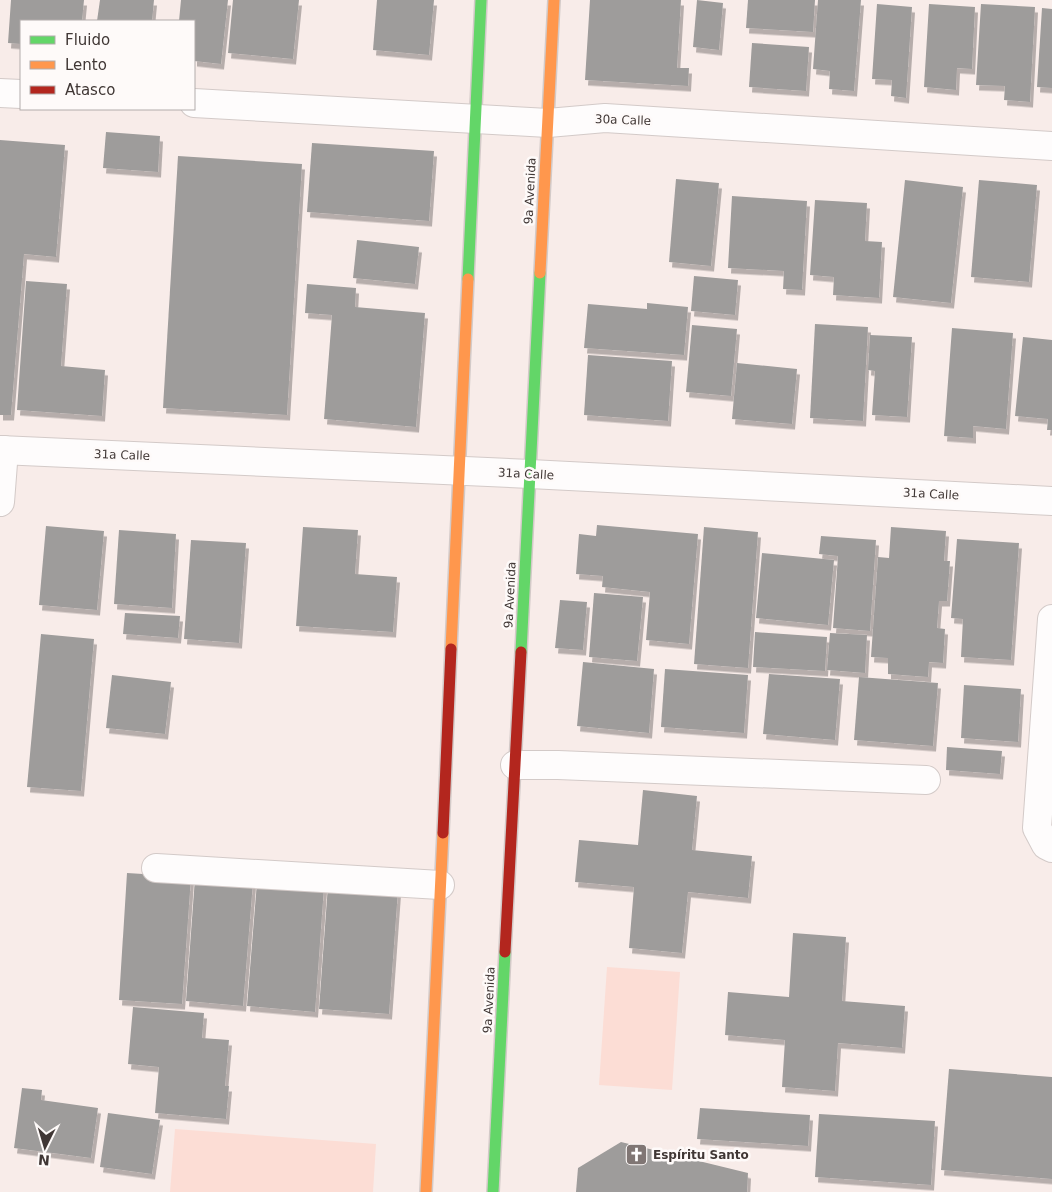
<svg xmlns="http://www.w3.org/2000/svg" width="1052" height="1192" viewBox="0 0 1052 1192" font-family="'DejaVu Sans',sans-serif">
<style>
.green{fill:#fcddd5}
.building{fill:#9e9c9b;filter:url(#shadow)}
.lines{fill:none;stroke-linecap:round;stroke-linejoin:round}
.street-casing{stroke:#d3cac8;stroke-width:30}
.fast-casing{stroke:#d3cac8;stroke-width:14}
.slow-casing{stroke:#d3cac8;stroke-width:14}
.jam-casing{stroke:#d3cac8;stroke-width:14}
.street{stroke:#fefcfc;stroke-width:28}
.fast{stroke:#63d668;stroke-width:11}
.slow{stroke:#ff974d;stroke-width:11}
.jam{stroke:#b3261e;stroke-width:11}
.labels{text-anchor:middle;stroke-width:5;stroke-linejoin:round;paint-order:stroke}
.street-label{font-size:12px;fill:#403735;stroke:#fefaf9}
.poi-label{font-size:12px;font-weight:bold;fill:#403735;stroke:#fefaf9;text-anchor:start}
</style>
<defs>
<filter id="shadow"><feDropShadow dx="3" dy="5.5" stdDeviation="0" flood-color="#0004"/></filter>
</defs>
<rect width="100%" height="100%" fill="#f8ece9"/>
<!-- green -->
<g class="green">
<path d="M607,967l73,5 -8,118 -73,-5z"/>
<path d="M175,1129l201,15 -3,48h-203z"/>
</g>
<!-- building -->
<g class="building">
<path d="M11,0h73l-2,21h-61v23l-13,-1z"/>
<path d="M100,0h54l-2,21h-55z"/>
<path d="M181,0h47l-7,64 -27,-3v-40h-15z"/>
<path d="M233,0h66l-6,59 -65,-6z"/>
<path d="M377,0h57l-5,55 -56,-5z"/>
<path d="M590,0h91l-4,68h12l-1,18 -103,-6z"/>
<path d="M697,0l26,3 -4,47 -26,-3z"/>
<path d="M748,0h67l-2,32 -67,-4z"/>
<path d="M818,0h43l-7,91 -25,-2 1,-18 -17,-2z"/>
<path d="M877,4l35,3 -6,91 -15,-2 1,-16 -20,-1z"/>
<path d="M929,4l46,3 -3,62 -15,-1 -1,22 -32,-3z"/>
<path d="M981,4l54,3 -5,95 -26,-2 1,-14 -29,-1z"/>
<path d="M1042,8l10,1v79l-15,-1z"/>
<path d="M752,43l57,4 -3,44 -57,-4z"/>
<path d="M106,132l54,4 -2,36 -55,-4z"/>
<path d="M0,140l65,5 -9,112 -32,-3 -13,161h-11z"/>
<path d="M312,143l122,8 -5,70 -122,-9z"/>
<path d="M178,156l124,8 -15,251 -124,-7z"/>
<path d="M676,179l43,4 -8,83 -42,-4z"/>
<path d="M905,180l58,7 -12,116 -58,-6z"/>
<path d="M979,180l58,5 -8,97 -58,-5z"/>
<path d="M732,196l75,5 -5,89 -19,-1 1,-18 -56,-3z"/>
<path d="M815,200l52,3 -2,38 17,1 -3,56 -46,-3 1,-18 -24,-2z"/>
<path d="M357,240l62,7 -4,37 -62,-6z"/>
<path d="M694,276l44,4 -3,35 -44,-4z"/>
<path d="M26,281l41,3 -6,82 44,4 -3,46 -85,-6z"/>
<path d="M307,284l49,4 -1,19 70,6 -9,114 -92,-8 8,-104 -27,-2z"/>
<path d="M647,303l41,4 -4,48 -100,-7 4,-44 59,5z"/>
<path d="M815,324l53,3 -5,94 -53,-3z"/>
<path d="M692,325l45,4 -6,67 -45,-4z"/>
<path d="M952,328l61,5 -7,96 -33,-3v12l-29,-2z"/>
<path d="M870,335l42,2 -5,80 -35,-2 3,-44 -7,-1z"/>
<path d="M1023,337l29,3v90h-5l1,-11 -33,-3z"/>
<path d="M588,355l84,6 -4,60 -84,-6z"/>
<path d="M737,363l60,6 -5,55 -60,-5z"/>
<path d="M597,525l101,9 -9,110 -43,-4 4,-48 -48,-5 1,-11 -27,-2 3,-40 17,2z"/>
<path d="M46,526l58,5 -7,79 -58,-5z"/>
<path d="M303,527l55,3 -3,44 42,3 -4,55 -97,-6z"/>
<path d="M704,527l54,5 -10,136 -54,-4z"/>
<path d="M891,527l55,4 -2,30h6l-3,40h-8l-2,27 8,1 -2,34 -14,-1 -1,15 -40,-3v-16l-17,-1 7,-100 11,1z"/>
<path d="M119,530l57,4 -4,74 -58,-4z"/>
<path d="M821,536l55,4 -6,91 -37,-3 5,-72 -19,-2z"/>
<path d="M957,539l62,4 -8,117 -50,-3 2,-38 -12,-1z"/>
<path d="M191,540l55,3 -7,100 -55,-4z"/>
<path d="M762,553l72,7 -6,65 -72,-7z"/>
<path d="M594,593l49,4 -6,64 -48,-4z"/>
<path d="M560,600l27,2 -4,48 -28,-2z"/>
<path d="M125,613l55,3 -2,22 -55,-4z"/>
<path d="M755,632l72,5 -2,34 -72,-4z"/>
<path d="M830,633l37,2 -2,38 -38,-3z"/>
<path d="M41,634l53,5 -13,152 -54,-4z"/>
<path d="M583,662l71,7 -5,64 -72,-7z"/>
<path d="M665,669l83,6 -4,58 -83,-6z"/>
<path d="M769,674l71,5 -5,61 -72,-6z"/>
<path d="M112,675l59,7 -6,52 -59,-6z"/>
<path d="M859,677l79,6 -5,63 -79,-6z"/>
<path d="M964,685l57,4 -3,53 -57,-4z"/>
<path d="M947,747l55,4 -2,23 -54,-4z"/>
<path d="M643,790l54,6 -5,54 60,6 -4,42 -60,-6 -6,61 -53,-5 5,-61 -59,-5 4,-42 59,5z"/>
<path d="M127,873l64,4 -9,127 -63,-4z"/>
<path d="M195,878l58,4 -10,124 -57,-5z"/>
<path d="M257,882l67,5 -9,125 -68,-6z"/>
<path d="M328,885l70,5 -9,124 -70,-5z"/>
<path d="M793,933l53,4 -4,64 63,5 -3,42 -64,-5 -3,48 -53,-4 3,-47 -60,-5 3,-43 61,5z"/>
<path d="M133,1007l71,6 -2,25 27,2 -4,46h4l-3,33 -71,-6 4,-46 -31,-3z"/>
<path d="M949,1069l103,8v102l-111,-9z"/>
<path d="M22,1088l20,2 -1,10 57,8 -7,50 -77,-10z"/>
<path d="M700,1108l110,7 -2,31 -111,-7z"/>
<path d="M108,1113l52,7 -8,54 -52,-7z"/>
<path d="M819,1114l116,7 -4,64 -116,-8z"/>
<path d="M621,1142l127,31 -1,19h-171l2,-24z"/>
</g>
<g class="lines">
<defs>
<g id="street">
<path d="M0,93l21,1"/>
<path d="M194,103l354,20 57,-5 447,28"/>
<path d="M0,450l530,24 522,27"/>
<path d="M0,502l4,-52"/>
<path d="M1052,619l-15,209 9,17 6,3"/>
<path d="M515,765h43l368,15"/>
<path d="M156,868l284,17"/>
</g>
<g id="fast">
<path d="M468,279l13,-279"/>
<path d="M521,652l19,-379"/>
<path d="M493,1192l12,-240"/>
</g>
<g id="slow">
<path d="M540,273l14,-273"/>
<path d="M451,649l17,-370"/>
<path d="M426,1192l17,-359"/>
</g>
<g id="jam">
<path d="M443,833l8,-184"/>
<path d="M505,952l16,-300"/>
</g>
</defs>
<!-- street casing -->
<use href="#street" class="street-casing"/>
<!-- fast casing -->
<use href="#fast" class="fast-casing"/>
<!-- slow casing -->
<use href="#slow" class="slow-casing"/>
<!-- jam casing -->
<use href="#jam" class="jam-casing"/>
<!-- street -->
<use href="#street" class="street"/>
<!-- fast -->
<use href="#fast" class="fast"/>
<!-- slow -->
<use href="#slow" class="slow"/>
<!-- jam -->
<use href="#jam" class="jam"/>
</g>
<!-- icons -->
<defs>
<symbol id="church-square" viewBox="-11 -11 22 22"><rect x="-9" y="-9" width="18" height="18" rx="4" fill="#807674" stroke="#fefaf9"/><path d="M-1.2-6h2.4v3.5h3.3v2.4h-3.3V6h-2.4V-.1h-3.3v-2.4h3.3Z" fill="#fff"/></symbol>
</defs>
<g fill-rule="evenodd">
<use href="#church-square" x="624" y="1142" width="25" height="25"/>
</g>
<g class="labels">
<!-- street labels -->
<g class="street-label">
<text transform="translate(623 120) rotate(2)" y="4">30a Calle</text>
<text transform="translate(530 191) rotate(-87)" y="4">9a Avenida</text>
<text transform="translate(122 455) rotate(2)" y="4">31a Calle</text>
<text transform="translate(526 474) rotate(3)" y="4">31a Calle</text>
<text transform="translate(931 494) rotate(3)" y="4">31a Calle</text>
<text transform="translate(510 595) rotate(-87)" y="4">9a Avenida</text>
<text transform="translate(489 1000) rotate(-87)" y="4">9a Avenida</text>
</g>
<!-- poi labels -->
<g class="poi-label">
<text x="653" y="1159">Espíritu Santo</text>
</g>
</g>
<!-- legend -->
<rect x="20" y="20" width="175" height="90" fill="#fefaf9" stroke="#b2acab"/>
<rect x="30" y="36" width="25" height="8" fill="#63d668" stroke="#b2acab"/>
<text x="65" y="45" font-size="15" fill="#403735">Fluido</text>
<rect x="30" y="61" width="25" height="8" fill="#ff974d" stroke="#b2acab"/>
<text x="65" y="70" font-size="15" fill="#403735">Lento</text>
<rect x="30" y="86" width="25" height="8" fill="#b3261e" stroke="#b2acab"/>
<text x="65" y="95" font-size="15" fill="#403735">Atasco</text>
<!-- north arrow -->
<g transform="translate(45 1147) rotate(185)" stroke="#fefaf9" stroke-width="4" paint-order="stroke">
<path d="M0-4L9 19L0 12L-9 19Z" fill="#403735"/>
<text y="-8" font-size="14" font-weight="bold" text-anchor="middle" fill="#403735">N</text>
</g>
</svg>
